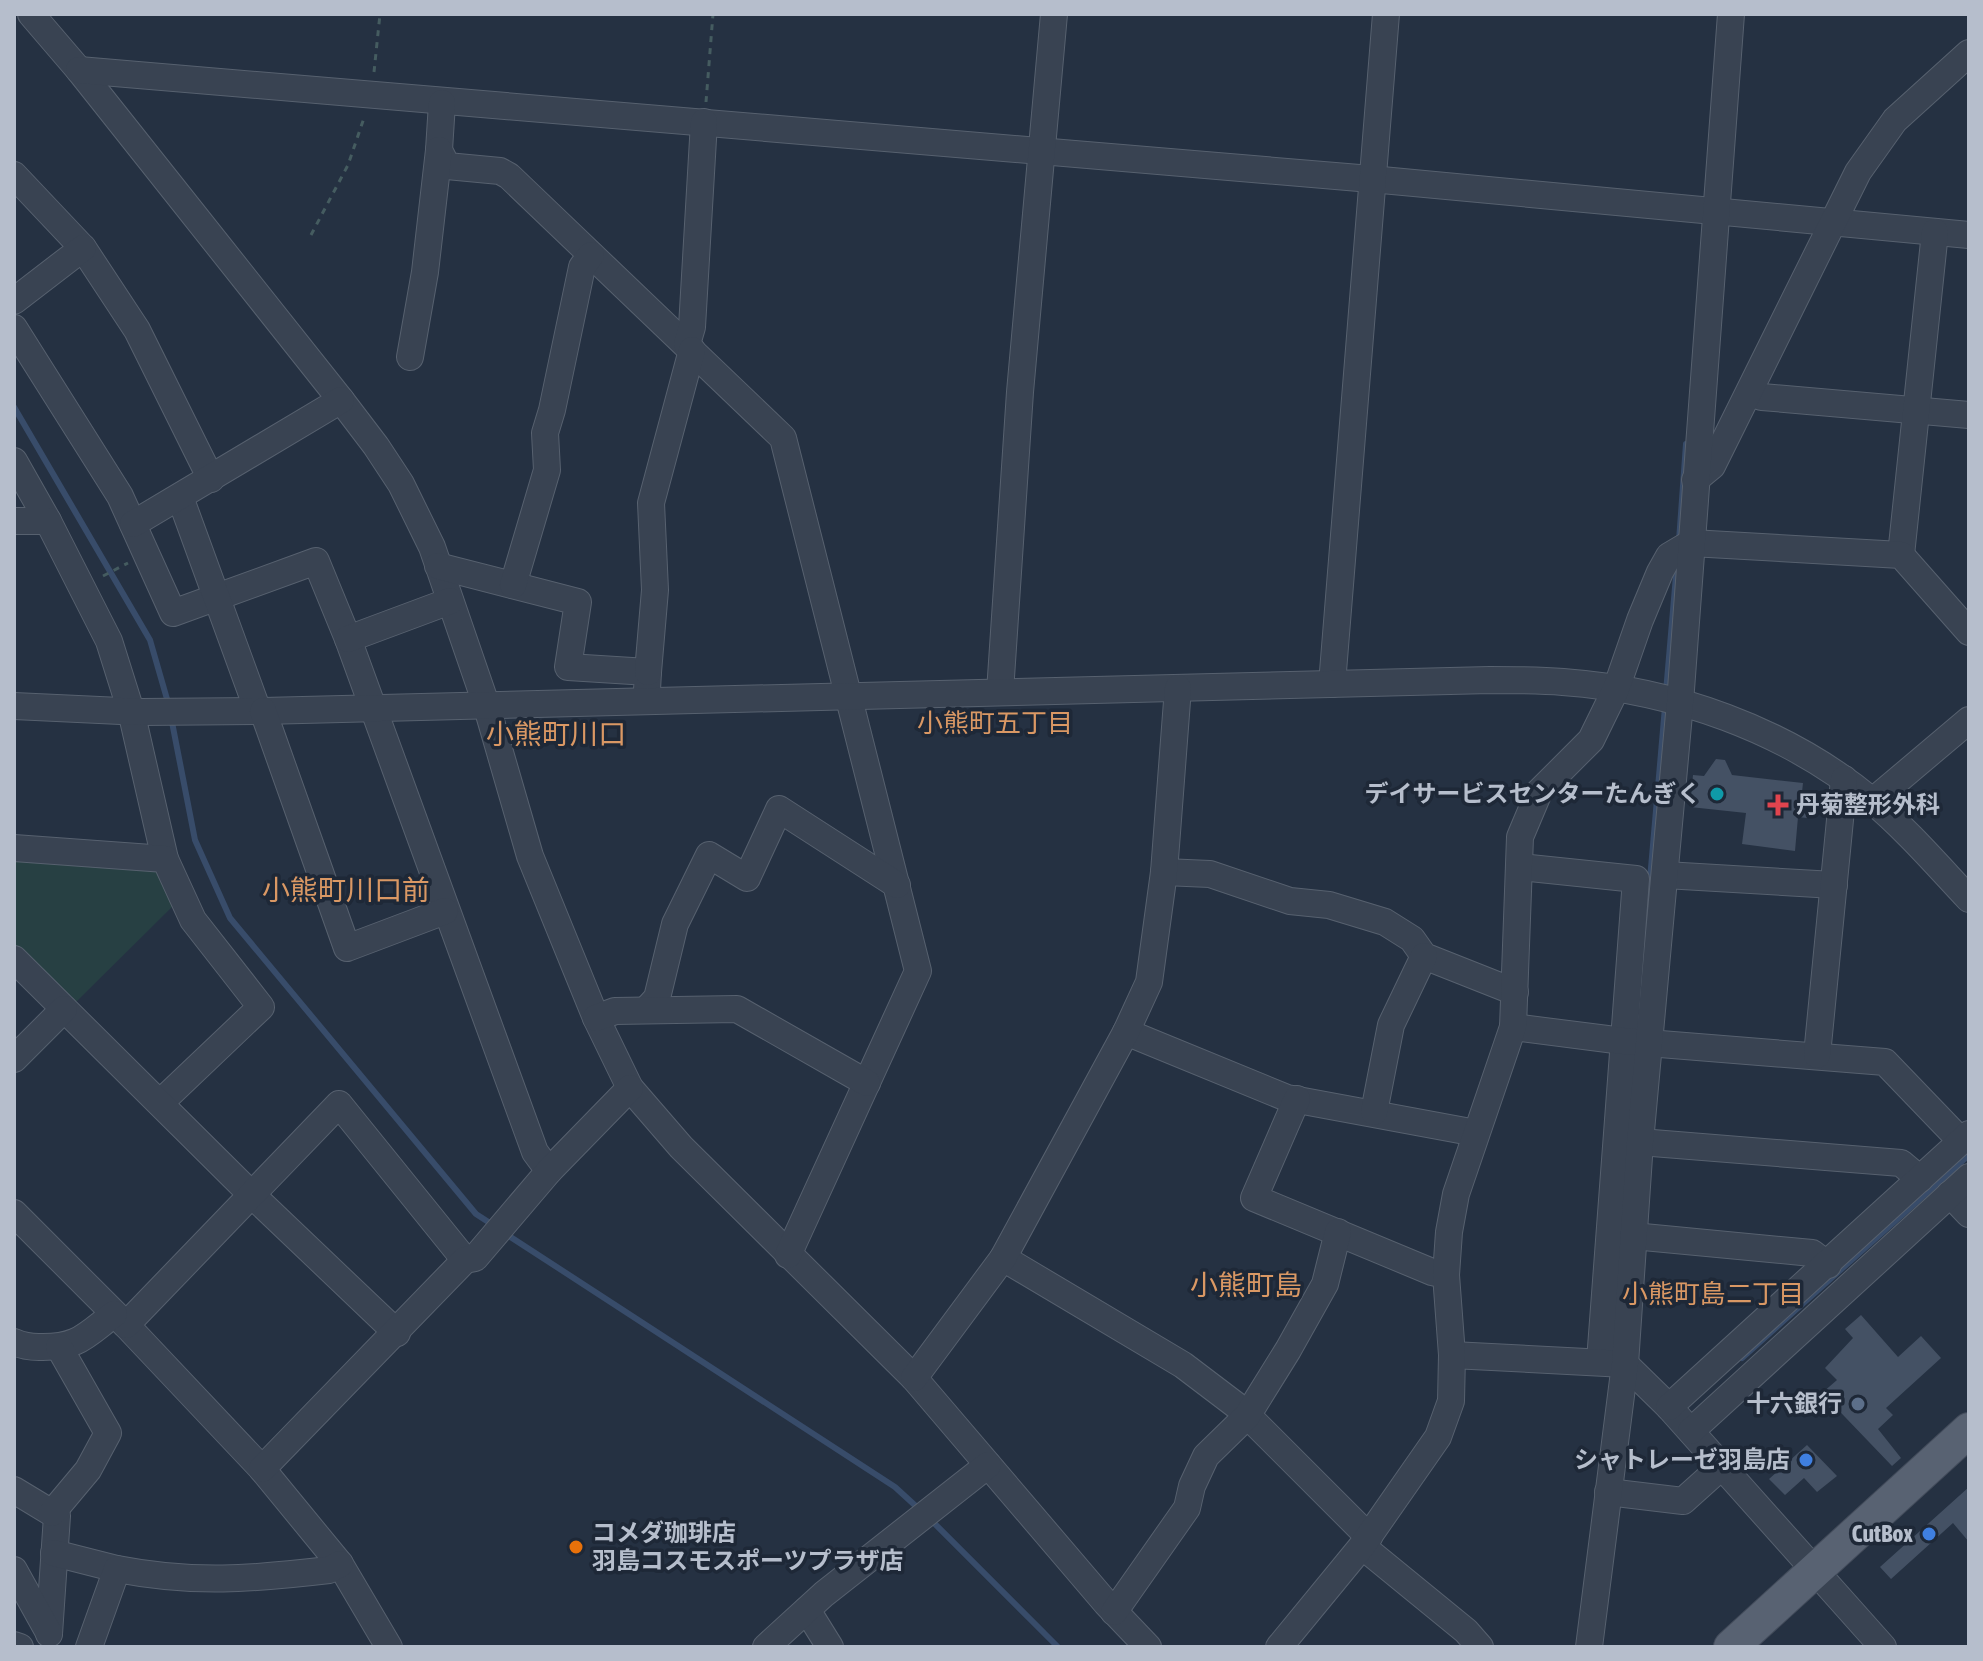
<svg xmlns="http://www.w3.org/2000/svg" width="1983" height="1661" viewBox="0 0 1983 1661" font-family="'Asap Condensed','Noto Sans JP',sans-serif">
<style>
.green{fill:#274043}
.lines{fill:none;stroke-linecap:round;stroke-linejoin:round}
.stream{stroke:#384c6a;stroke-width:6}
.building{fill:#445164}
.minor-casing{stroke:#57616f;stroke-width:28}
.major-casing{stroke:#434c5b;stroke-width:36}
.path{stroke:#455c60;stroke-width:3;stroke-dasharray:6 6;stroke-linecap:butt}
.minor{stroke:#394352;stroke-width:26}
.major{stroke:#586272;stroke-width:34}
.culture-dot{fill:#0f9aa8;stroke:#1e2837;stroke-width:3}
.health-dot{fill:#e0444e;stroke:#1e2837;stroke-width:3}
.service-dot{fill:#5c6f8a;stroke:#1e2837;stroke-width:3}
.shop-dot{fill:#3f7fe0;stroke:#1e2837;stroke-width:3}
.food-dot{fill:#e8710a;stroke:#1e2837;stroke-width:3}
.labels{text-anchor:middle;stroke-width:7;stroke-linejoin:round;paint-order:stroke}
.poi-label{font-size:24px;font-weight:bold;fill:#b6becc;stroke:#1e2837;text-anchor:end}
.neighbourhood-label{font-size:26px;fill:#da9864;stroke:#1e2837}
.quarter-label{font-size:28px;fill:#da9864;stroke:#1e2837}
</style>
<rect width="100%" height="100%" fill="#253142"/>
<!-- green -->
<path class="green" d="M14,857l143,10 18,37 -102,101 -59,-58z"/>
<g class="lines">
<!-- stream -->
<g class="stream">
<path d="M14,407l136,233 19,66"/>
<path d="M1679,541l7,-97"/>
<path d="M1666,692l11,-128"/>
<path d="M171,717l24,123 35,78 246,296 17,11"/>
<path d="M1641,983l24,-276"/>
<path d="M506,1234l389,253 24,22"/>
<path d="M1742,1358l227,-203"/>
<path d="M930,1519l128,128"/>
</g>
</g>
<!-- building -->
<g class="building">
<path d="M1716,759l9,1 7,15 71,8 -1,9 8,1 -3,25 -9,-1 -3,34 -53,-7 4,-31 -56,-6 3,-32 11,1z"/>
<path d="M1861,1315l37,42 23,-21 20,22 -55,50 7,7 -15,14 23,29 -9,8 -70,-73 15,-13 -12,-12 28,-30 -8,-9z"/>
<path d="M1807,1445l30,31 -20,16 -13,-14 -19,17 -16,-16z"/>
<path d="M1969,1487v55l-16,-19 -62,56 -11,-12z"/>
</g>
<g class="lines">
<defs>
<g id="minor">
<path d="M31,14l48,56 262,330 35,46 25,38 31,63 54,157 44,152 66,162 34,70 51,59 233,231 192,225 42,44"/>
<path d="M79,70c430,39 861,71 1292,109 199,18 398,39 598,56"/>
<path d="M442,103l-3,47 8,16 53,5 9,5 274,262 135,533 -130,284"/>
<path d="M14,175l69,73 54,82 74,149"/>
<path d="M14,301l69,-53"/>
<path d="M14,328l106,168 53,117 143,-52 32,78 187,513 14,19"/>
<path d="M687,344l5,-17 12,-205"/>
<path d="M410,357l15,-85 14,-122"/>
<path d="M1749,393l13,4 207,18"/>
<path d="M14,461l34,60"/>
<path d="M1695,480l17,-14 146,-294 37,-52 74,-67"/>
<path d="M180,497l78,214"/>
<path d="M14,521h34l61,120 22,70 34,148"/>
<path d="M133,524l208,-124"/>
<path d="M1901,555l34,-323"/>
<path d="M438,566l140,36 -10,65 80,5 -1,18"/>
<path d="M513,585l34,-115 -2,-37 7,-23 30,-143 9,-12"/>
<path d="M348,639l102,-38"/>
<path d="M648,672l7,-82 -4,-87 41,-153"/>
<path d="M1332,684l54,-670"/>
<path d="M1000,692l20,-300 34,-378"/>
<path d="M14,706l128,6 121,-1 1227,-31c25,0 49,0 73,2 110,8 222,47 308,118 35,29 66,65 98,99"/>
<path d="M263,711l84,237 98,-37"/>
<path d="M1873,801l96,-81"/>
<path d="M14,848l151,11 28,61 68,87 -101,96"/>
<path d="M1521,867l115,12 -36,482"/>
<path d="M1164,872l46,2 80,27 39,4 56,17 27,17 12,17 91,36"/>
<path d="M1665,875l169,10"/>
<path d="M14,959l237,235 146,139"/>
<path d="M646,1010l11,-12 18,-74 34,-69 38,23 32,-69 118,76"/>
<path d="M596,1018l19,-7 122,-2 130,74"/>
<path d="M1513,1027l110,14 262,21 76,79"/>
<path d="M1126,1032l161,66 189,35"/>
<path d="M1817,1055l27,-276"/>
<path d="M14,1059l50,-50"/>
<path d="M1297,1099l-43,99 178,74 14,3"/>
<path d="M1374,1112l17,-87 33,-69"/>
<path d="M1640,1142l261,21 19,16"/>
<path d="M1950,1194l19,20"/>
<path d="M14,1213l112,112 136,144 78,95 49,83"/>
<path d="M1633,1236l179,17 16,12"/>
<path d="M1003,1258l180,107 58,44 128,128"/>
<path d="M126,1325l213,-221 126,156"/>
<path d="M14,1342c9,4 16,5 25,5 39,1 46,-11 75,-33"/>
<path d="M1452,1355l173,9 44,43 214,240"/>
<path d="M914,1378l89,-120 123,-226 23,-50 15,-110 14,-184"/>
<path d="M1669,1407l300,-273"/>
<path d="M1691,1431l278,-254"/>
<path d="M262,1469l203,-209 10,-2 74,-87 81,-83"/>
<path d="M14,1490l43,26 -8,118"/>
<path d="M1608,1492l75,9 39,-35"/>
<path d="M52,1513l36,-43 20,-37 -49,-86"/>
<path d="M1362,1546l104,85 14,16"/>
<path d="M54,1553l63,16"/>
<path d="M14,1570l35,63"/>
<path d="M807,1610l23,37"/>
<path d="M1114,1612l73,-104 5,-22 14,-30 41,-40 41,-66 37,-66 13,-52"/>
<path d="M14,1645l6,2"/>
<path d="M89,1647l28,-78c77,15 135,10 212,1l11,-6"/>
<path d="M766,1647l58,-53 164,-129"/>
<path d="M1279,1647l83,-101 76,-109 13,-36 1,-46 -6,-80 3,-43 7,-38 57,-167 7,-190 19,-45 52,-52 25,-51 24,-69 20,-48 9,-16 22,-13 210,12 68,77"/>
<path d="M1589,1647l36,-283 15,-222 40,-439 51,-689"/>
</g>
<path id="major" d="M1731,1647l238,-217"/>
</defs>
<!-- minor casing -->
<use href="#minor" class="minor-casing"/>
<!-- major casing -->
<use href="#major" class="major-casing"/>
<!-- path -->
<g class="path">
<path d="M374,72l6,-58"/>
<path d="M706,102l7,-88"/>
<path d="M311,235l37,-70 16,-47"/>
<path d="M103,576l25,-13"/>
</g>
<!-- minor -->
<use href="#minor" class="minor"/>
<!-- major -->
<use href="#major" class="major"/>
</g>
<!-- markers -->
<circle class="culture-dot" cx="1717" cy="794" r="8"/>
<path class="health-dot" d="M1774 793h8v8h8v8h-8v8h-8v-8h-8v-8h8z"/>
<circle class="service-dot" cx="1858" cy="1404" r="8"/>
<g class="shop-dot">
<circle cx="1806" cy="1460" r="8"/>
<circle cx="1929" cy="1534" r="8"/>
</g>
<circle class="food-dot" cx="576" cy="1547" r="8"/>
<g class="labels">
<!-- poi labels -->
<g class="poi-label">
<text x="1701" y="802">デイサービスセンターたんぎく</text>
<text x="1796" y="813" text-anchor="start">丹菊整形外科</text>
<text x="1842" y="1412">十六銀行</text>
<text x="1790" y="1468">シャトレーゼ羽島店</text>
<text x="592" y="1541" text-anchor="start">コメダ珈琲店<tspan x="592" dy="28">羽島コスモスポーツプラザ店</tspan></text>
<text x="1913" y="1542">CutBox</text>
</g>
<!-- neighbourhood labels -->
<g class="neighbourhood-label">
<text x="995" y="732">小熊町五丁目</text>
<text x="1713" y="1303">小熊町島二丁目</text>
</g>
<!-- quarter labels -->
<g class="quarter-label">
<text x="556" y="744">小熊町川口</text>
<text x="346" y="900">小熊町川口前</text>
<text x="1246" y="1295">小熊町島</text>
</g>
</g>
<!-- border -->
<rect width="1983" height="1661" fill="none" stroke="#b6becc" stroke-width="32"/>
</svg>
